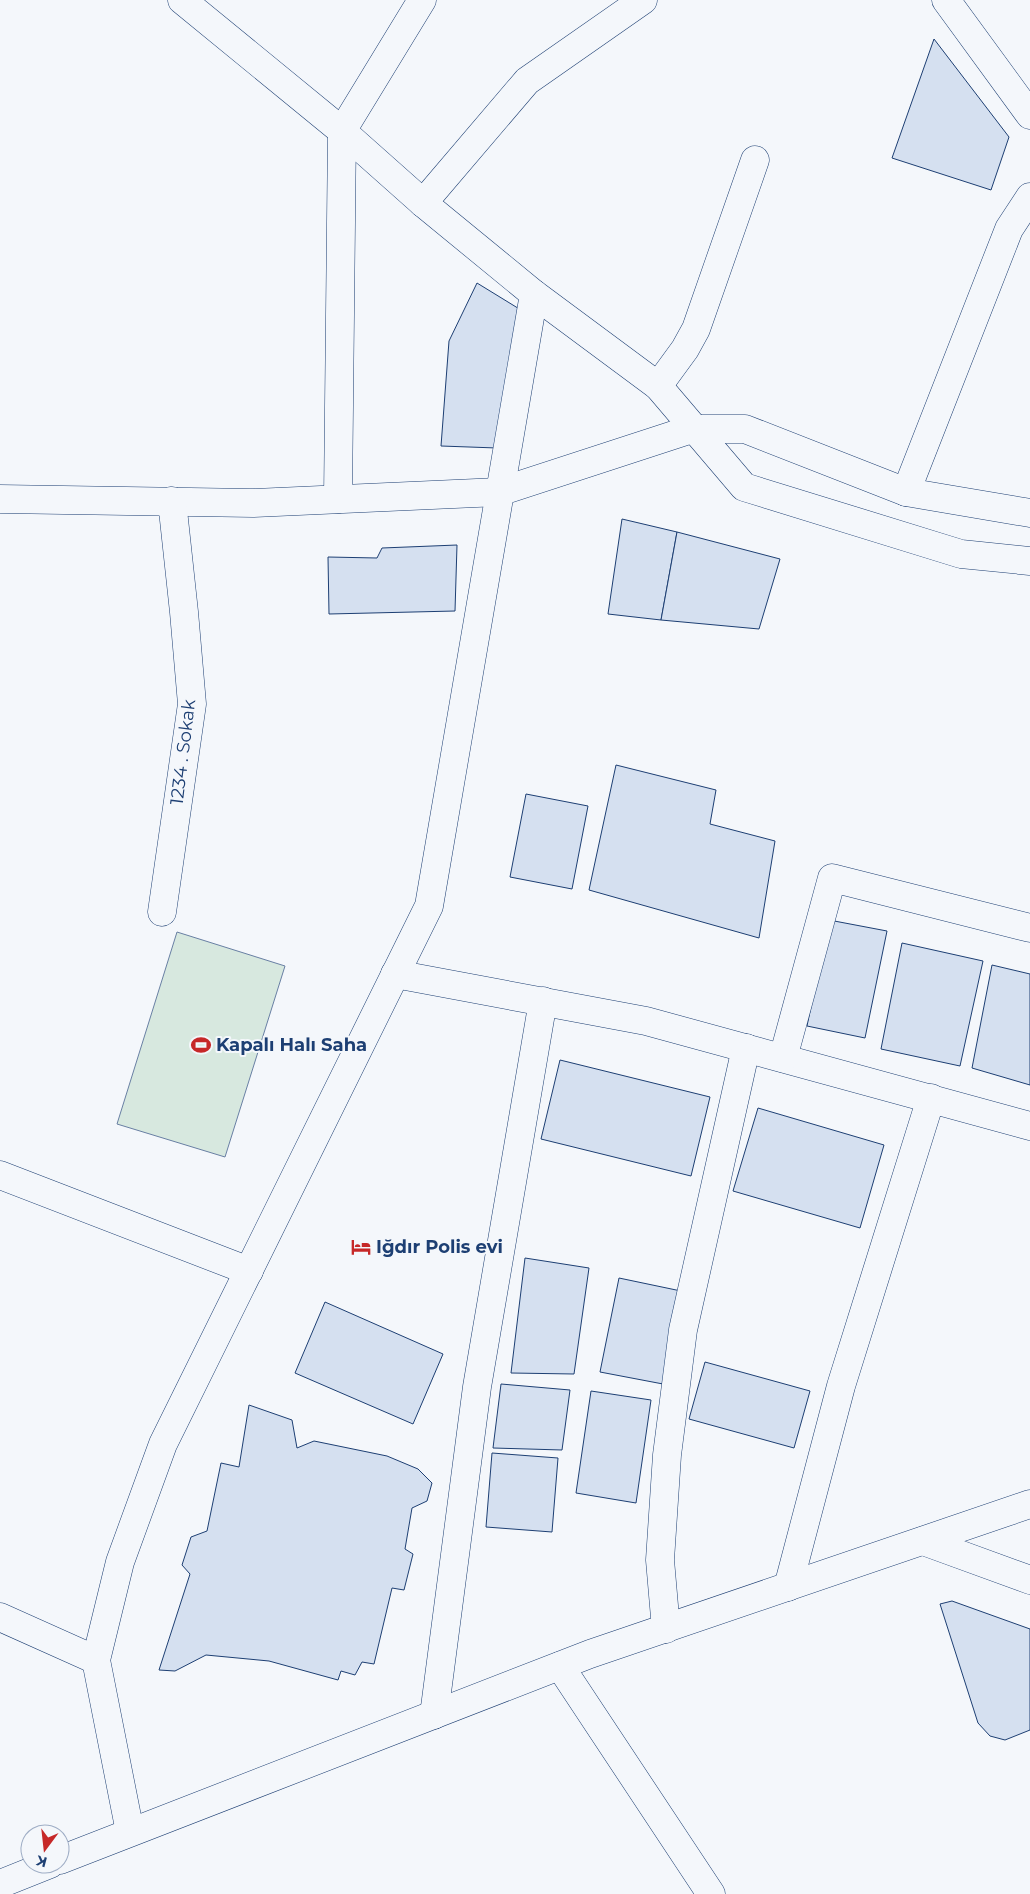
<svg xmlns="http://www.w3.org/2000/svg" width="1030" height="1894" viewBox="0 0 1030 1894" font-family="Montserrat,sans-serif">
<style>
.garden{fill:#d7e8df;stroke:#687fa3}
.building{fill:#d5e0f0;stroke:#1d3f73}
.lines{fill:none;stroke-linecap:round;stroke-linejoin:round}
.minor-casing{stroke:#1d3f73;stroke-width:29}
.minor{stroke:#f4f7fb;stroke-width:28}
.labels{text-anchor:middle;stroke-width:4;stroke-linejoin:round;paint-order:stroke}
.street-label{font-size:18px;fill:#1d3f73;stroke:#f4f7fb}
.poi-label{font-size:18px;font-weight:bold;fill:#1d3f73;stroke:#f4f7fb;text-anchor:start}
</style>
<rect width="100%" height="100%" fill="#f4f7fb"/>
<!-- garden -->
<path class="garden" d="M177,932l108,34 -60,191 -108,-33z"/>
<!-- building -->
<g class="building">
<path d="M934,39l75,98 -18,53 -99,-32z"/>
<path d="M477,283l44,27 -24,138 -56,-2 8,-105z"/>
<path d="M622,519l55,13 -16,88 -53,-6z"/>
<path d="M677,532l103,27 -21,70 -98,-9z"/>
<path d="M457,545l-2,66 -126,3 -1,-57 49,1 5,-10z"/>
<path d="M616,765l100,25 -6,34 65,17 -16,97 -170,-48z"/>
<path d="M526,794l62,12 -16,83 -62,-12z"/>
<path d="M829,920l58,11 -22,107 -58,-12z"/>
<path d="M902,943l81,18 -23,105 -79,-17z"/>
<path d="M992,965l38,9v111l-58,-17z"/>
<path d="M560,1060l150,37 -19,79 -150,-37z"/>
<path d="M758,1108l126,37 -24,83 -127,-37z"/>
<path d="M525,1258l64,10 -15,106 -63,-1z"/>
<path d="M619,1278l62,13 -18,93 -63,-12z"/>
<path d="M325,1302l118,52 -30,70 -118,-51z"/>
<path d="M705,1362l105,29 -16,57 -105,-29z"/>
<path d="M501,1384l69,6 -8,60 -69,-2z"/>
<path d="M591,1391l60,9 -15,103 -60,-10z"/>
<path d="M249,1405l43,15 5,28 17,-7 73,15 31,13 14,14 -5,18 -15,7 -7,41 8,5 -9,36 -12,-2 -18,76 -12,-2 -7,13 -14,-4 -3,9 -69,-19 -63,-6 -31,16 -16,-1 31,-96 -8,-9 9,-28 16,-6 14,-68 18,4z"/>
<path d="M492,1453l66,5 -6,74 -66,-5z"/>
<path d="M952,1601l78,28v101l-25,10 -15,-4 -12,-13 -38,-119z"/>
</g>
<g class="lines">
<defs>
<g id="minor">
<path d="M182,0l160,131 81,72 111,91 124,92 86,101 217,67 69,7"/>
<path d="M946,0l84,115"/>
<path d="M423,203l104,-122 116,-81"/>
<path d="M658,386l27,-37 11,-20 59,-169"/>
<path d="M906,492l103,-263 21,-32"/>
<path d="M0,499l253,4 246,-11 193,-63h53l161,63 124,21"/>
<path d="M338,499l4,-368 80,-131"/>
<path d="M162,912l30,-208 -8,-92 -12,-111"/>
<path d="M395,974l251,47 384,105"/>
<path d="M783,1058l49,-180 198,50"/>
<path d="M0,1175l249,96"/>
<path d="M923,1541l107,39"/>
<path d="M788,1587l53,-201 90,-288"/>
<path d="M0,1617l96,43"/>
<path d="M666,1629l-6,-69 7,-105 16,-125 63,-282"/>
<path d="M560,1666l151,228"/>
<path d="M434,1715l43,-328 66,-386"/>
<path d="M130,1832l-34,-172 24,-98 43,-118 266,-538 105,-612"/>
<path d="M60,1860l530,-206 440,-150"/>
<path d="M0,1884l50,-20"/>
</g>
</defs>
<!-- minor casing -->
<use href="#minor" class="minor-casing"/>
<!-- minor -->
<use href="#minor" class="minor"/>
</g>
<!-- icons -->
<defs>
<symbol id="stadium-bare" viewBox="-9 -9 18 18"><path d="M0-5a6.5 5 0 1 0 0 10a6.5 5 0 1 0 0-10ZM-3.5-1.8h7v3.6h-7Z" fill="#c62828" stroke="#f4f7fb" stroke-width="2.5" paint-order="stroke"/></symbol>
<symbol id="hotel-bare" viewBox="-9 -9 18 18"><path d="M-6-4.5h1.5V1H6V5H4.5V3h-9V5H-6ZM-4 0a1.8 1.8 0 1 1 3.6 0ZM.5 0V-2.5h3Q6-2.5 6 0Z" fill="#c62828" stroke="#f4f7fb" stroke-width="2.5" paint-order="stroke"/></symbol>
</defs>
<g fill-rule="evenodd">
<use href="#stadium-bare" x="187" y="1031" width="28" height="28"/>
<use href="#hotel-bare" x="347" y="1233" width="28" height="28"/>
</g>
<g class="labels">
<!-- street labels -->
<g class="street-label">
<text transform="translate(183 752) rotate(-83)" y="6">1234 . Sokak</text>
</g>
<!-- poi labels -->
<g class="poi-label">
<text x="216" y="1051">Kapalı Halı Saha</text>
<text x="376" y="1253">Iğdır Polis evi</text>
</g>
</g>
<!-- north arrow -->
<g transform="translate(45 1849) rotate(195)"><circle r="24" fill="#f4f7fb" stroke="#9eadc5"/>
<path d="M0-4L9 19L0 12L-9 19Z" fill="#c62828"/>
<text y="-8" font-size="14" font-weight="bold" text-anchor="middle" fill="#1d3f73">K</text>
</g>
</svg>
